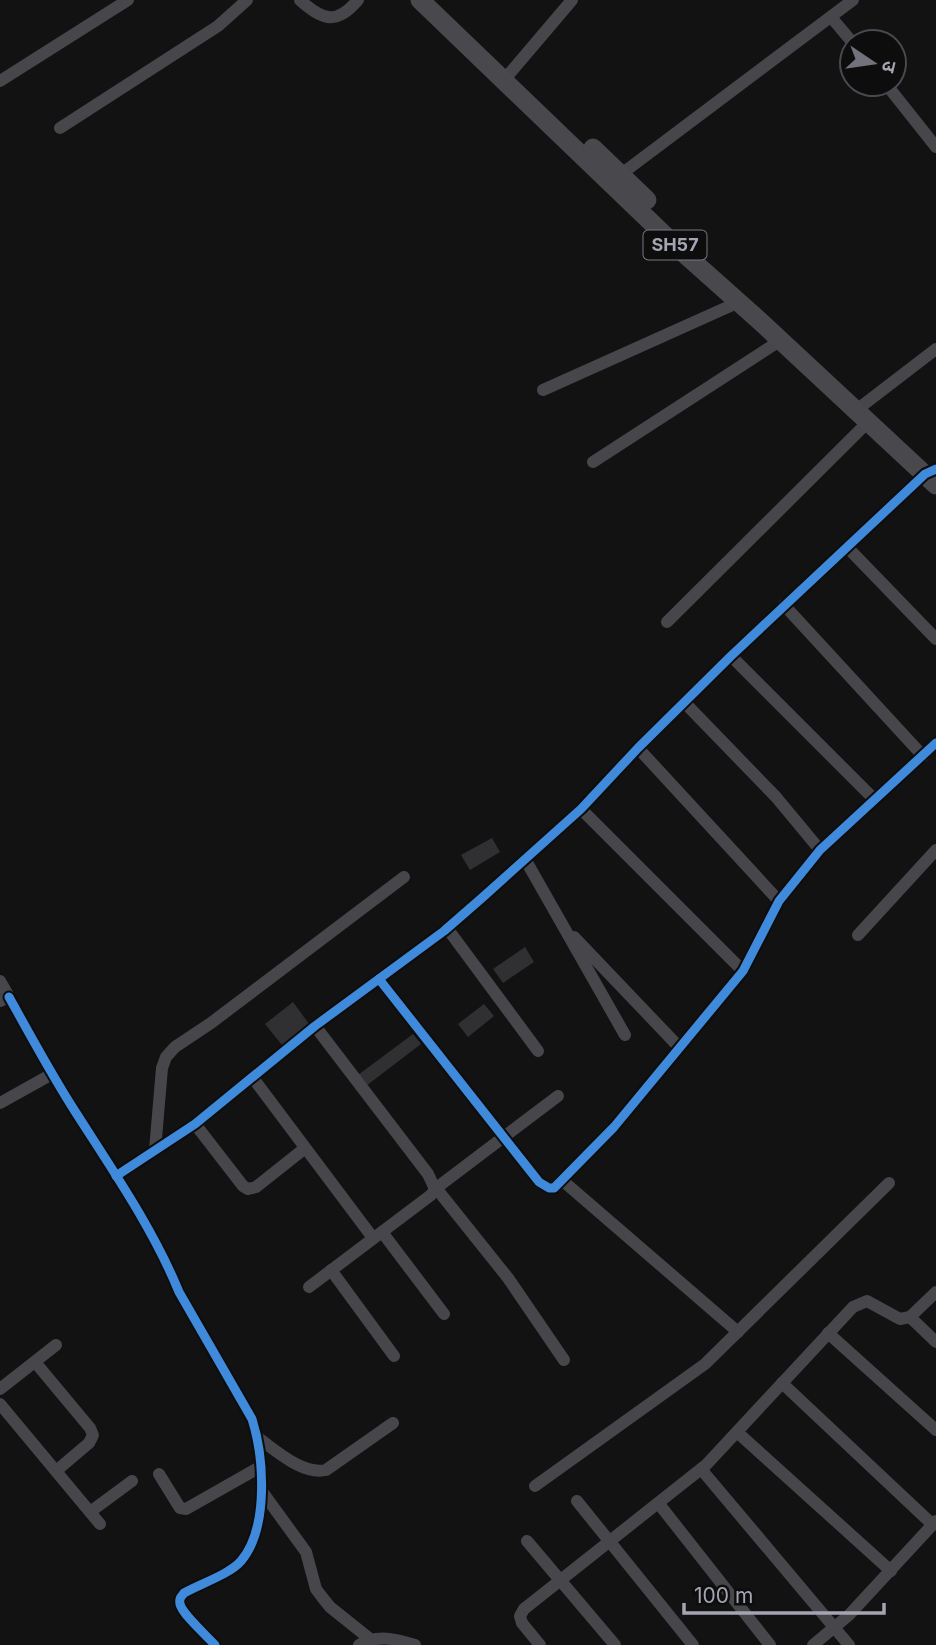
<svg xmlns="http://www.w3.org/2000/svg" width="936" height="1645" viewBox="0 0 936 1645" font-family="Inter,'Noto Sans Devanagari',sans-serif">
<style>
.building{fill:#303032}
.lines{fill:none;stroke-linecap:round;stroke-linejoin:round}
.street{stroke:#47474b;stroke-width:12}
.primary{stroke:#49494d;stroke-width:19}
.cycleway-casing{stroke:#0d0d0e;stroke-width:13}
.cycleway{stroke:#408adc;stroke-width:9}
.labels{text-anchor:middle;stroke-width:7;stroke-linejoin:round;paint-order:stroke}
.shield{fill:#0d0d0e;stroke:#777782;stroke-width:2}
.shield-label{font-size:18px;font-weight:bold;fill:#a4a5b3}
</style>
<rect width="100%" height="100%" fill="#121213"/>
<!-- building -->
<g class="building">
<path d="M492,838l8,14 -30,18 -9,-15z"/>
<path d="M525,947l9,15 -31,21 -10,-14z"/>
<path d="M293,1002l16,22 -27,21 -17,-21z"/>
<path d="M484,1004l10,12 -26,21 -10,-13z"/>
<path d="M413,1034l8,10 -55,42 -8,-11z"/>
</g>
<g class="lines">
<!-- street -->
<g class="street">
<path d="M300,0c23,21 37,25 58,0"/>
<path d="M831,17l21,25"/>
<path d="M504,80l68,-80"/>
<path d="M0,81l128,-81"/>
<path d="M886,84l50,63"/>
<path d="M60,128l158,-102 29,-26"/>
<path d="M616,178l237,-178"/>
<path d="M543,390l196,-88"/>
<path d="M863,405l73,-56"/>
<path d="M593,462l188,-122"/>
<path d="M848,548l88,91"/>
<path d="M784,605l139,151"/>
<path d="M667,622l201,-200"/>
<path d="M731,656l143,143"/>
<path d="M684,702l92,95 44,53"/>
<path d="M638,748l141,153"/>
<path d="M581,809l162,162"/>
<path d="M525,859l100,176"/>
<path d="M447,928l91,123"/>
<path d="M858,935l78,-85"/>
<path d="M574,937l105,110"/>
<path d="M379,979l160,203 10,6h5l60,-61 129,-156 36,-70 41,-51 116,-107"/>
<path d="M0,981l9,16 -9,4"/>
<path d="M9,997c20,36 40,73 62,108 38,60 81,121 108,187l73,127c12,38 17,109 -11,142 -11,13 -41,23 -57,32 -3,4 -5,5 -4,11 2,10 27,32 35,41"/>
<path d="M253,1078l120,160"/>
<path d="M0,1103l52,-29"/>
<path d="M195,1124l48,62 5,3 8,-2 48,-38"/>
<path d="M155,1150l7,-82 4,-11 9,-10 36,-24 193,-146"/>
<path d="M116,1176l79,-52 120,-98 129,-95 39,-34 98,-88 57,-61 93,-92 194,-182 11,-5"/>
<path d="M563,1181l175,151"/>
<path d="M436,1188l72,90 56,82"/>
<path d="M435,1189l123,-93"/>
<path d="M382,1232l62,82"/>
<path d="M331,1270l63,86"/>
<path d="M309,1287l122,-92 4,-6 -7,-15 -113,-148"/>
<path d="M910,1317l26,25"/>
<path d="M828,1333l108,97"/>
<path d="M35,1362l55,66 3,7 -4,8 -33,28"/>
<path d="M782,1383l151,142"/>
<path d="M0,1389l56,-44"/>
<path d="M0,1404l100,120"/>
<path d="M737,1432l154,139"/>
<path d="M258,1438c19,13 44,37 68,32l67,-47"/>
<path d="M701,1469l148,176"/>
<path d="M159,1474l21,34 6,1 74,-42"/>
<path d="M535,1486l170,-122 184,-181"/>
<path d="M261,1490l45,62 10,37 6,8 8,10 40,32"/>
<path d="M577,1501l116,144"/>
<path d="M659,1504l111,141"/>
<path d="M90,1512l42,-31"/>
<path d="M527,1541l88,104"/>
<path d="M359,1645c18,-11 37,-6 56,0"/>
<path d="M540,1645l-18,-22 -2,-7 4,-7 182,-144 147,-158 14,-6 33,18 10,-2 26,-25"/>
<path d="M813,1645l36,-30 87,-94"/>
</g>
<!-- primary -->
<g class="primary">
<path d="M420,0l259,249 83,74 174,162"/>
<path d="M593,148l54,52"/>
</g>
<defs>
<g id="cycleway">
<path d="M379,979l160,203 10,6h5l60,-61 129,-156 36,-70 41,-51 116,-107"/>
<path d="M9,997c20,36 40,73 62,108 38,60 81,121 108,187l73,127c12,38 17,109 -11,142 -11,13 -41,23 -57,32 -3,4 -5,5 -4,11 2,10 27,32 35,41"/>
<path d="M116,1176l79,-52 120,-98 129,-95 39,-34 98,-88 57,-61 93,-92 194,-182 11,-5"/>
</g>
</defs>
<!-- cycleway casing -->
<use href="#cycleway" class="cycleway-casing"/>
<!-- cycleway -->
<use href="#cycleway" class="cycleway"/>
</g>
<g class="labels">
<!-- shield labels -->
<rect class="shield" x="643.5" y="230.5" width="63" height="29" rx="5"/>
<g class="shield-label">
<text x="675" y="251">SH57</text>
</g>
</g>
<!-- north arrow -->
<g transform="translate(873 63) rotate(103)"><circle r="33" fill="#0d0d0e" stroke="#494a50" stroke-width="2"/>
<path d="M0-5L12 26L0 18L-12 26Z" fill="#71727b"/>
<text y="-10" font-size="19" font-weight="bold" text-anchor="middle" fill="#a4a5b3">उ</text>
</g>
<!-- scale -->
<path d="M684 1603v10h200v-10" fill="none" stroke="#a4a5b3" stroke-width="3.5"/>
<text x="694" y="1603" font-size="21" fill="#a4a5b3" stroke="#0d0d0e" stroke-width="5" paint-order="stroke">100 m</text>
</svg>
